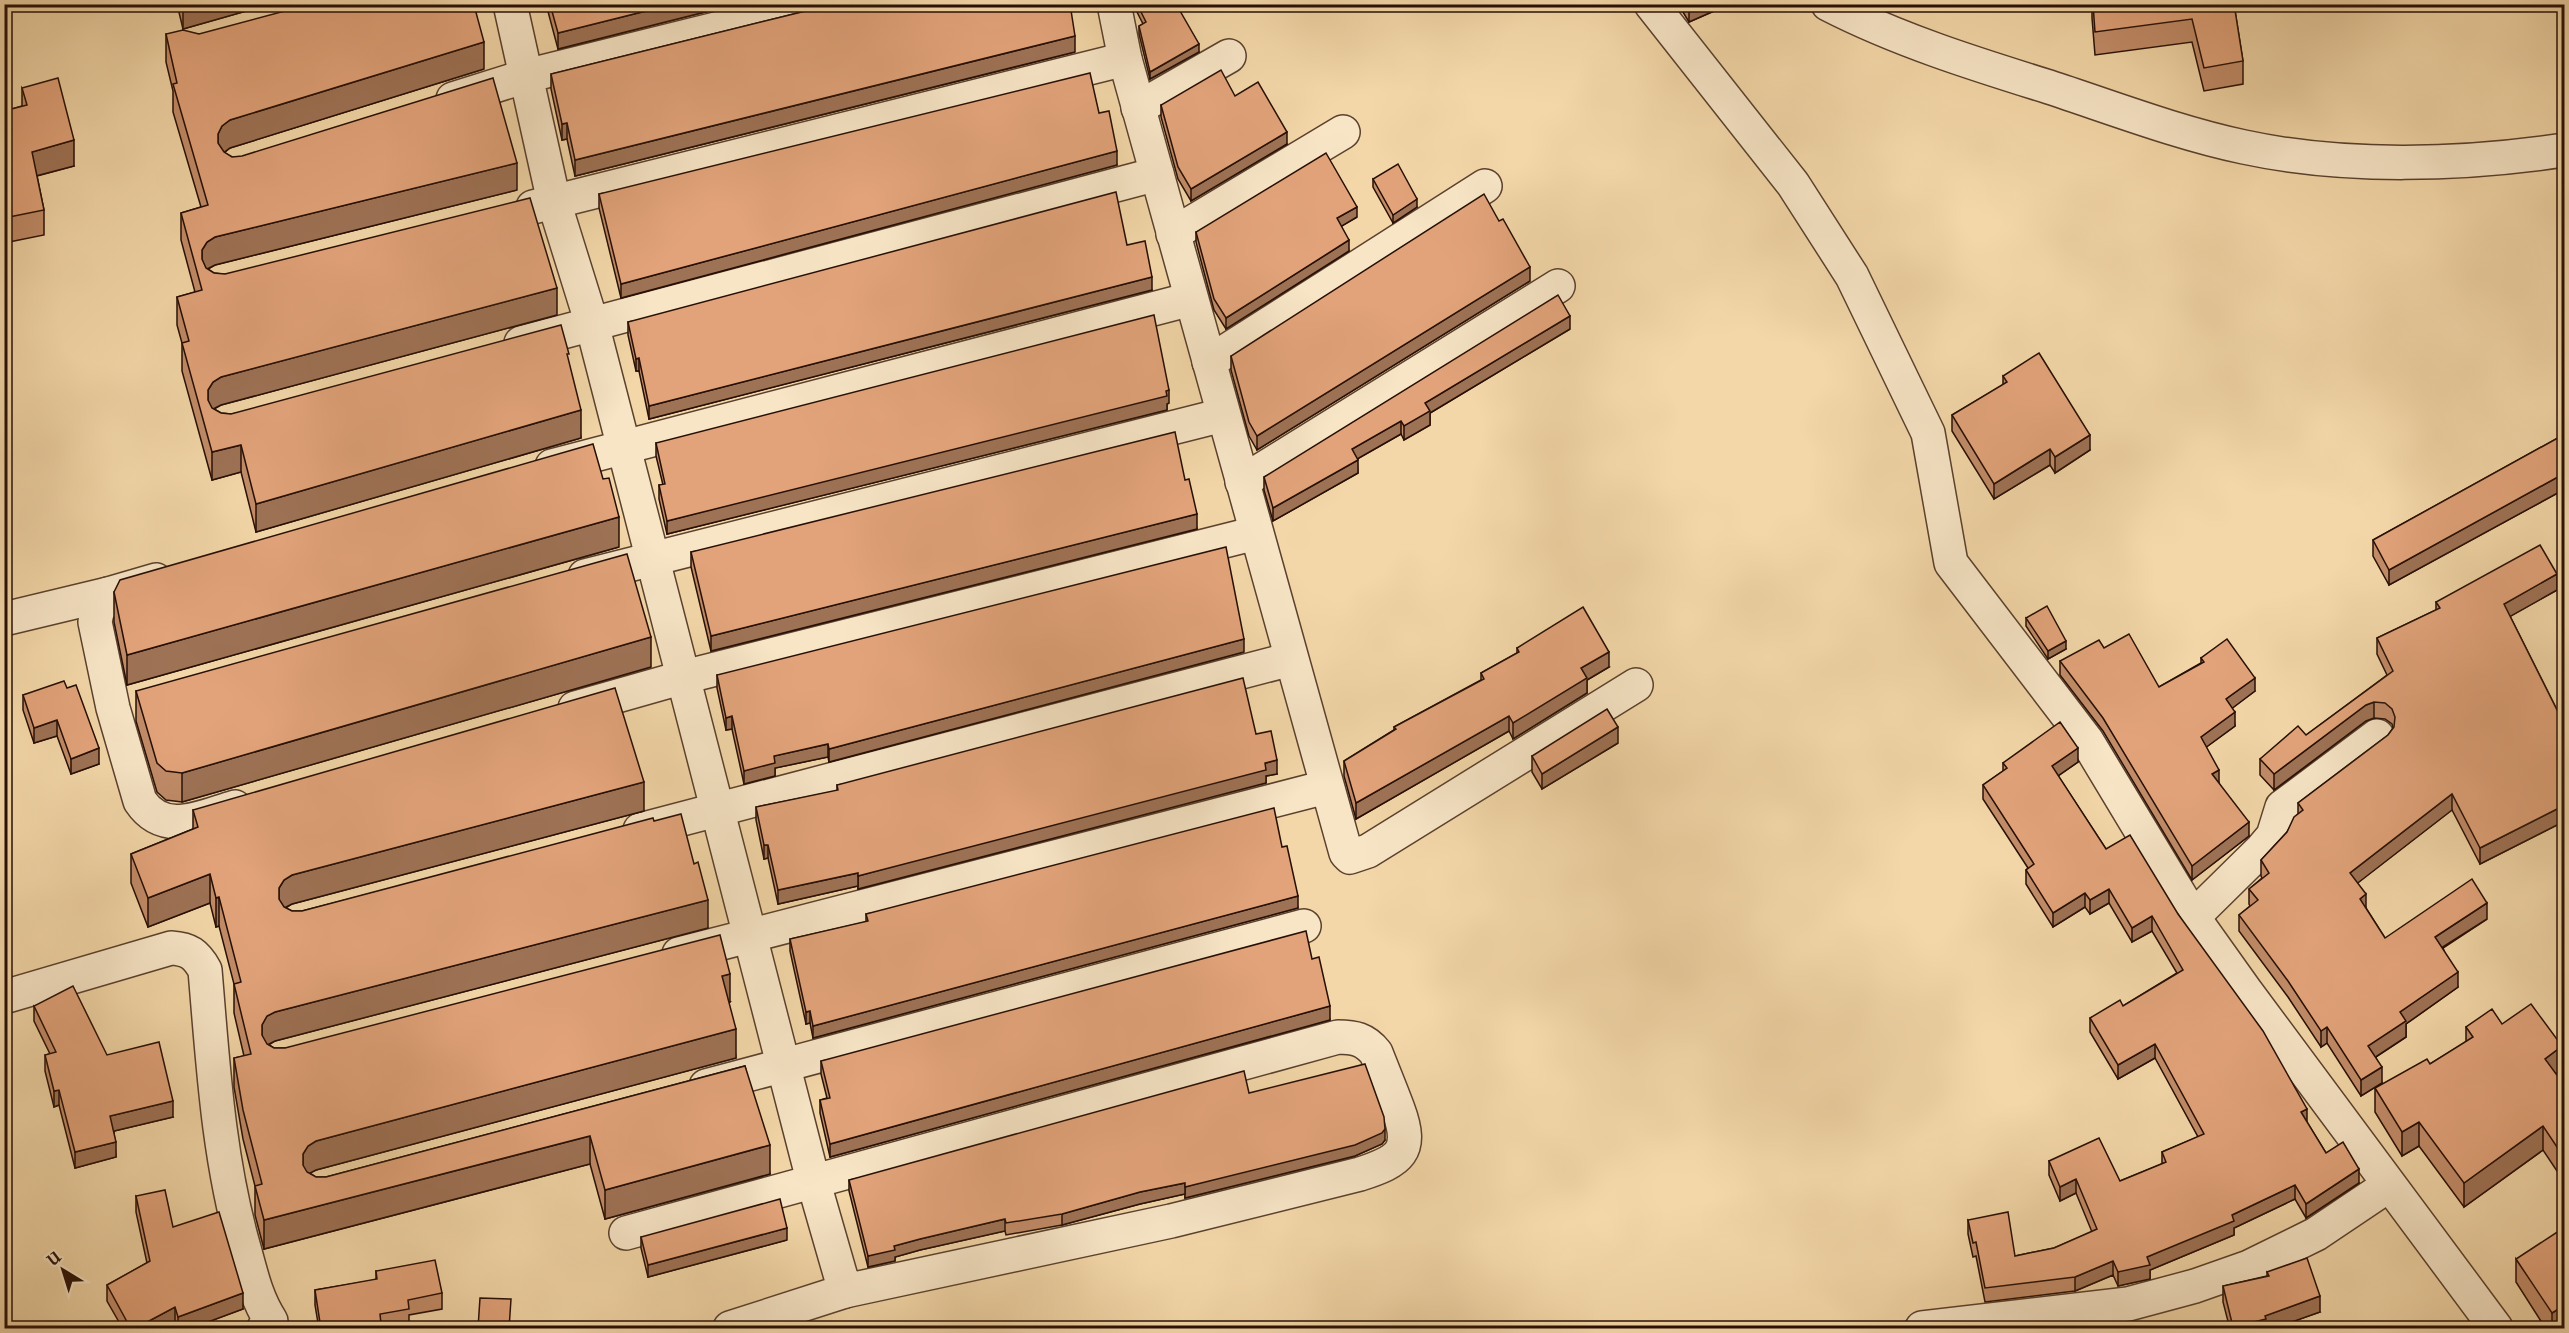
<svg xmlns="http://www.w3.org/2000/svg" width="2569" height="1333" viewBox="0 0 2569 1333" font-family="'IM FELL French Canon',serif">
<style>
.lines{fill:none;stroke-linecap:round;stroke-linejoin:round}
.minor-casing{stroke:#5a412e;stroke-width:36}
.minor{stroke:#f7e5c6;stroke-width:33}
.wall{fill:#c28c69;stroke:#270f05;stroke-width:1.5}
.shaded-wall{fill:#9e7255;stroke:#270f05;stroke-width:1.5}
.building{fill:#e2a37a;stroke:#270f05;stroke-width:1.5}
</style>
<rect width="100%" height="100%" fill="#f3d7a8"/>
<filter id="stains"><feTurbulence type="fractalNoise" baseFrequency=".00333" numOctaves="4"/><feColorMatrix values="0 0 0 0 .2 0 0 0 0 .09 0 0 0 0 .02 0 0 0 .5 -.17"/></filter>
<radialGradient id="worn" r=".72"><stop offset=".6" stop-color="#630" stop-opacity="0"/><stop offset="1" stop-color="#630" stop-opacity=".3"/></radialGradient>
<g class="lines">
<defs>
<g id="minor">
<path d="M510,4l44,198 38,122 221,856 32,111 326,-70 189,-47c40,-13 54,-22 38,-65 -7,-19 -15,-38 -22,-56 -11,-14 -22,-16 -38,-16l-712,196"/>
<path d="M1114,4l11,55 221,794 4,4 18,-6 268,-166"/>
<path d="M1651,4l142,180 59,92 76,157 23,130 136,178 106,176 52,73 251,338"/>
<path d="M1828,4c70,36 147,60 221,83 64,21 129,46 195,60 102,22 218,18 320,3"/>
<path d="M453,99l73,-23 291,-72"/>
<path d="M1138,108l91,-52"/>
<path d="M533,207l592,-148"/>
<path d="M1173,234l170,-102"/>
<path d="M521,343l636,-169"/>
<path d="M1209,362l276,-176"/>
<path d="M552,466l639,-167"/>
<path d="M1242,482l316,-196"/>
<path d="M585,576l638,-161"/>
<path d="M156,580l-48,14 -11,18 -2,10 18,86 27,93c24,36 61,16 95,6"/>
<path d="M4,619l104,-25"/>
<path d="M575,708l109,-31 572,-144"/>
<path d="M640,830l651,-171"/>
<path d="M2193,917l69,-68 11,-13 9,-29 95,-71"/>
<path d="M679,954l647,-167"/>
<path d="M4,997l167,-49c18,1 25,6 34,22 8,94 13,187 39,278 7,25 12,50 27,73l-7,7"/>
<path d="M706,1086l598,-160"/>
<path d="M730,1328l115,-37"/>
<path d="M1922,1328l206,-24 67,-18 54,-19 67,-33 73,-49"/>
</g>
</defs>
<!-- minor casing -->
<use href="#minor" class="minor-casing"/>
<!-- minor -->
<use href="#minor" class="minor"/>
</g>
<!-- wall -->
<g class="wall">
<path d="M177,4h94l-88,25z"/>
<path d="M546,4h191l-179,45z"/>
<path d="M1133,4h43l23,48 -49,27 -11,-45v-8l4,-2z"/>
<path d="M1678,4h52l-41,18z"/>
<path d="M2092,4h142l9,57v23l-39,7 -12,-49 -97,13 -3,-37z"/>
<path d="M822,7l253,45 -500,124 -8,-37 -5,1 -11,-51v-15z"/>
<path d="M166,34h33l285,35 -254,79 -6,5 8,4 285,33 -302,75 -7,4 6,4 343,42 -336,90 -7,4 7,4 10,1 338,-50 12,74 -325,94 -15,-60 -29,8 -30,-109v-28l-5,-18v-28l18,-5 -14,-52v-27l20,-6 -28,-95v-21l-7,-29z"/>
<path d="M22,88l52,78 -37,10 7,34v25l-40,8v-132l18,-5z"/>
<path d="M1235,96l52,48 -96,57 -13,-22 -17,-62v-12z"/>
<path d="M1099,113l18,52 -496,133 -22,-90v-14z"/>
<path d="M1373,179l44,28 -24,16 -20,-36z"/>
<path d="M1357,217l-16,9 8,25 -123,78 -12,-19 -18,-68v-10z"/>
<path d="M1127,245l25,45 -503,129 -10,-48h-3l-8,-36v-13z"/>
<path d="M1530,281l-273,169 -8,-14 -18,-66v-14z"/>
<path d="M1570,329l-140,84v12l-26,15 -3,-6 -44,25 1,14 -85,48 -9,-31v-13z"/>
<path d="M2003,376l87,74 -35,23 -5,-8 -56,34 -42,-68v-16l51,-30z"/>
<path d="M1169,403l-2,1v6l-500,124 -8,-35v-14h4l-7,-29v-13z"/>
<path d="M2565,434v55l-176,96 -16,-29v-16z"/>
<path d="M1185,480l12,49 -486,122 -20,-84v-15z"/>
<path d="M619,547l-492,138 -13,-63v-30z"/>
<path d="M2557,590l-47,26 55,110v95l-85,43 -28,-54 -95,73 9,25 19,30 102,-19 -44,29 15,39 -52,37v13l-30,20 6,26 -21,13 -34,-53 -6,4 -33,-50 -49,-66v-16l11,-9 -1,-2v-15l13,-11 -1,-2v-16l26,-28 11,-18v-11l90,-68 5,-7 -1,-4 -7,-5 -11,-1 -8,3 -92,69 -14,-15v-16l46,-24 81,-60 -10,-21v-16l59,-28v-8z"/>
<path d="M2026,618l40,31 -18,10 -22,-33z"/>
<path d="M1517,648l92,19 -22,13v13l-74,46 -4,-8 -153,88 -12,-43v-15l50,-31v-3l87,-47v-7l36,-20z"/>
<path d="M2104,648l55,39 42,-24v-5l54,33 -23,17 3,18 -29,21 13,36 30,53 -57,44 -89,-149 -43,-56v-14z"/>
<path d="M1244,652l-415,110 -1,-5 -53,11v8l-31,8 -12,-55 -6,1 -9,-42v-13z"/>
<path d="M651,667l-469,135 -16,-2 -9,-8 -21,-71v-30z"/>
<path d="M67,688l32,76 -28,10 -14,-38 -23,7 -11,-33v-15z"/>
<path d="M1256,734l21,40 -11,2v7l-408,106v-3l-80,18 -10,-46 -4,1 -8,-39v-13l81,-16v-6z"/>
<path d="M1618,743l-76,46 -10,-17v-16z"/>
<path d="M2078,762l-20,14 48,73 72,65 148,239 33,30 -53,35 -11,-19 -61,29v7l-84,35v9l-32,7 -5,-11 -38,16 -90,11 -9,-46 -3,1 -5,-23v-14l47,36 39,-8 38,-16 -16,-39 -16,8 -11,-26v-14l71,20 42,-17v-12l36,-15 -43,-79 -37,21 -28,-47v-14l33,-12 54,-33 -25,-42 -20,11 -23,-39 -19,11 -5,-7 -32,20 -27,-43v-14l2,-2 -45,-69v-14l20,-14v-8z"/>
<path d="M193,810l451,1 -352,93 -6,4 6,3h10l352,-90 54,107 -433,113 -6,4 5,3h11l445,-46 -1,1 7,55 -420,112 -6,3 6,4h10l419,-111 25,108 -165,45 -15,-55 -326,85 -9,-34v-29l-12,-47 -9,-52v-29l10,-2 -10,-43v-29l-15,-58 -3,1 -6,-24 -62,24 -17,-44v-29l62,-25z"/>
<path d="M1282,847l16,61 -485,130 -3,-15 -4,1 -16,-73v-12l76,-17v-8z"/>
<path d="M1312,959l18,61 -500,137 -10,-44v-13l7,-2 -6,-24v-13z"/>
<path d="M34,1006l73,49 66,62 -59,14 2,26 -41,11 -16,-63 -5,2 -9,-36v-16l5,-1 -16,-33z"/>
<path d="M2502,1024l60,45 -6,5 9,12v97l-22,-33 -79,57 -45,-61 -17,10 -27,-44v-24l55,-24 36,-22v-15z"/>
<path d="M1249,1093l136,47 -3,4 -27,12 -170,42v-4l-45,10 -78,21 -56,10 -1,-4 -85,19 -25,7v4l-27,6 -19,-76v-11z"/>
<path d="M136,1196l37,31 70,82 -54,20h-12l-2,-7 -12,7h-40l-16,-28v-16l40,-22 -11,-51z"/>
<path d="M641,1237l146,3 -139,37 -7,-29z"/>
<path d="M2516,1259l49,70h-19l-30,-47z"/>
<path d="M376,1271l66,22v16l-33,6v10l-21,4h-69l-4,-24v-15l61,-10z"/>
<path d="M2267,1272l53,40 -48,17h-42l-7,-27v-16l44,-10z"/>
</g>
<!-- shaded-wall -->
<g class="shaded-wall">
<path d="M183,4h88l-88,25z"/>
<path d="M674,4h63l-179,45v-16z"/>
<path d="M1693,4h37l-41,18v-16z"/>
<path d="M1075,36v16l-500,124v-16z"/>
<path d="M484,42v27l-254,79 -8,6 -4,7v-27l4,-8 8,-6z"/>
<path d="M1199,44v8l-49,27v-7z"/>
<path d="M567,123v16l-5,1v-16z"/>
<path d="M1287,132v12l-96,57v-12z"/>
<path d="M74,140v26l-42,11v-25z"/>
<path d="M1117,151v14l-496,133v-14z"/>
<path d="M517,163v27l-302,75 -8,4 -5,8v-27l5,-8 8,-5z"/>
<path d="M1417,199v8l-24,16v-8z"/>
<path d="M1357,207v10l-20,12v-11z"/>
<path d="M1349,240v11l-123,78v-11z"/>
<path d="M1530,267v14l-273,169v-14z"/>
<path d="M1152,277v13l-503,129v-13z"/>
<path d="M557,288v27l-336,90 -8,4 -5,9v-28l5,-8 8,-5z"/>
<path d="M1570,316v13l-140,84v12l-26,15v-14l21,-23z"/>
<path d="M639,358v13h-3v-12z"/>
<path d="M1169,390v13l-2,1v6l-500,124v-13z"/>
<path d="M581,410v28l-325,94v-28z"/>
<path d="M1401,421v13l-49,28v-13z"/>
<path d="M2090,435v15l-35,23v-16z"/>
<path d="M241,445v27l-29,8v-28z"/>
<path d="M2050,449v16l-56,34v-15z"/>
<path d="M1358,460v13l-85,48v-13z"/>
<path d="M2565,473v16l-176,96v-15z"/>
<path d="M1197,514v15l-486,122v-15z"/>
<path d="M619,517v30l-492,138v-30z"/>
<path d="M2557,574v16l-53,30v-16z"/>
<path d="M651,637v30l-469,135v-29z"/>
<path d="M1244,639v13l-415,110v-13z"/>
<path d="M2066,641v8l-18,10v-8z"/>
<path d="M1609,652v15l-22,13v13l-74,46v-16l68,-55z"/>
<path d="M2255,678v13l-29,22v-14z"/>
<path d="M2374,702v16l-8,3 -92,69v-16l92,-69z"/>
<path d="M2235,712v14l-34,25v-14z"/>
<path d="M732,716v13l-6,1v-12z"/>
<path d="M1509,716v15l-153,88v-16z"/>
<path d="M57,720v16l-23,7v-15z"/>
<path d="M1618,727v16l-76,46v-15z"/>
<path d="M2565,735v16l-7,-12z"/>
<path d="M828,744v13l-53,11v8l-31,8v-13l30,-15z"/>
<path d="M99,748v16l-28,10v-15z"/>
<path d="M2078,748v14l-26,18v-14z"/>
<path d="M1277,760v14l-11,2v7l-408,106v-13z"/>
<path d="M2219,770v14l-7,-10z"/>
<path d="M644,782v29l-352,93 -8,4 -5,9v-29l5,-8 8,-5z"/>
<path d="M2452,794v16l-102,79v-16z"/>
<path d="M2565,805v16l-85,43v-16z"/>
<path d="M2249,822v14l-57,44v-14z"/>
<path d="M764,845h4v13l-4,1z"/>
<path d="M858,873v13l-80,18v-14z"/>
<path d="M210,874v29l-62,24v-29z"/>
<path d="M2109,889v14l-19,11v-14z"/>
<path d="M2085,893v14l-32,20v-14z"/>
<path d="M2366,894v16l-6,-11z"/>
<path d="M1298,896v12l-485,130v-12z"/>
<path d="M219,897v29l-3,1v-29z"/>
<path d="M708,900v28l-433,113 -8,4 -5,8v-28l5,-9 8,-4z"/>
<path d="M2487,903v16l-52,33v-15z"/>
<path d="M2152,916v15l-20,11v-14z"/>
<path d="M2458,972v15l-52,37v13l-38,25v-16l32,-34z"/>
<path d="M730,974v28l-8,2v-28z"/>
<path d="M1330,1006v14l-500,137v-13z"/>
<path d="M810,1011v12l-4,1v-12z"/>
<path d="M2327,1027v16l-6,4v-16z"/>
<path d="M736,1029v29l-420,112 -8,4 -5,9v-29l5,-8 8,-5z"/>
<path d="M2155,1044v14l-37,21v-14z"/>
<path d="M2562,1046v23l-17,13v-23z"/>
<path d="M2382,1067v16l-21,13v-16z"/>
<path d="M59,1090v15l-5,2v-16z"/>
<path d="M173,1101v16l-63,15v-16z"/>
<path d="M2307,1109v14l-6,-11z"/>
<path d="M2419,1122v24l-17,10v-24z"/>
<path d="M2543,1126v24l-79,57v-24z"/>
<path d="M1385,1129v11l-3,4 -27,12 -170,42v-11z"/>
<path d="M590,1136v28l-326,85v-29z"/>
<path d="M116,1142v15l-41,11v-16z"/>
<path d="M770,1145v29l-165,45v-29z"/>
<path d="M2359,1169v14l-53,35v-14z"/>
<path d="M2076,1179v14l-16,8v-14z"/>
<path d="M1185,1183v11l-45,10 -78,21v-11l78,-22z"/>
<path d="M2295,1185v14l-61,29v7l-84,35v9l-32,7v-14l29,-15 85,-42z"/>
<path d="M1005,1219v12l-85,19 -25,7v4l-27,6v-11l26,-10 26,-7z"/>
<path d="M787,1228v12l-139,37v-12z"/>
<path d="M2113,1261v14l-38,16v-14z"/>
<path d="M243,1293v16l-54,20h-11v-12z"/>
<path d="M2320,1296v16l-48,17h-39v-2z"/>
<path d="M2565,1305v24h-13v-16z"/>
<path d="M175,1307v15l-12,7h-29z"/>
</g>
<!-- building -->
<g class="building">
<path d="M311,4l163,1 10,37 -254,78 -8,6 -4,8v9l6,9 8,5 10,-1 251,-78 24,85 -302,74 -8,5 -5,8v9l4,9 8,5 11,1 305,-76 27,90 -336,89 -8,5 -5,8v10l4,8 9,5 10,1 330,-89 8,29h-2l14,56 -325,94 -15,-59 -29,7 -30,-109 7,-2 -12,-44 25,-7 -21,-77 27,-8 -35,-121 4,-1 -11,-49 17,-4 16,4z"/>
<path d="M550,4h124l-116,29z"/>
<path d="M825,4h245l5,32 -500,124 -8,-37 -5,1 -11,-50 271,-67z"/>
<path d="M1137,4h39l23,40 -49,28 -11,-46 7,-4z"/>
<path d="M2093,4h141l9,57 -39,7 -12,-49 -97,13z"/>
<path d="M1221,70l14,26 23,-14 29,50 -96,57 -13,-22 -17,-62z"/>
<path d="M1090,73l9,40 10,-2 8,40 -496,133 -22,-90z"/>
<path d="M58,78l16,62 -42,12 12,58 -40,8v-107l23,-6 -5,-17z"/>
<path d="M1326,153l31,54 -20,11 12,22 -123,78 -12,-19 -18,-67z"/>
<path d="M1398,164l19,35 -24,16 -20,-36z"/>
<path d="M1116,192l11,53 18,-4 7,36 -503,129 -10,-48 -3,1 -8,-37z"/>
<path d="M1484,194l15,27 4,-2 27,48 -273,169 -8,-14 -18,-66z"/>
<path d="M1558,295l12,21 -145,87 5,8 -26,15 -3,-5 -49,28 6,11 -85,48 -9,-31z"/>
<path d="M1154,315l15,75 -3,1 1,5 -500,125 -8,-36 6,-1 -9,-41z"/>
<path d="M2039,353l51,82 -35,22 -5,-8 -56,35 -42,-69 55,-33 -4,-6z"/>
<path d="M1175,432l10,48 4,-1 8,35 -486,122 -20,-84z"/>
<path d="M2565,434v39l-176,97 -16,-30z"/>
<path d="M593,444l10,35 6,-1 10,39 -492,138 -13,-63 6,-12z"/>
<path d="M2540,545l17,29 -53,30 61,122v9l-7,4 7,12v54l-85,43 -28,-54 -102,79 16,21 -6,5 25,39 87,-59 15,24 -52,34 23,35 -58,40 6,9 -38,25 14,21 -21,13 -34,-53 -6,4 -33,-50 -49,-66 19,-15 -9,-11 20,-16 -8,-13 26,-28 7,-15 9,-7 -5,-7 90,-68 6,-8 1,-10 -3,-8 -7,-6 -11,-1 -8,3 -92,69 -14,-15 38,-33 8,9 87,-64 -16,-33 63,-30 -4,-6z"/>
<path d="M1226,547l18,92 -415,110 -1,-5 -54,12 1,7 -31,8 -12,-55 -6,2 -9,-43z"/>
<path d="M627,554l24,83 -469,136 -16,-2 -9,-8 -21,-72z"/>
<path d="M2047,606l19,35 -18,10 -22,-33z"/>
<path d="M1583,607l26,45 -28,16 6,10 -74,45 -4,-7 -153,87 -12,-42 52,-32 -2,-2 90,-48 -3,-6 38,-21 -2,-4z"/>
<path d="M2129,634l30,53 45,-25 -3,-4 26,-19 28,39 -29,21 9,13 -34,25 18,33 -7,4 37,48 -57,44 -89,-148 -43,-57 39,-21 5,8z"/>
<path d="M1243,678l13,56 15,-3 6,29 -12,3 1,7 -408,106v-3l-80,17 -10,-45h-4l-8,-38 82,-17 -1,-5z"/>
<path d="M64,681l3,7 9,-3 23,63 -28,11 -14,-39 -23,8 -11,-33z"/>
<path d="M615,688l29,94 -352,93 -8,5 -5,8v11l5,8 8,4h10l351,-93 1,3 27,-7 13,50 4,-2 10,38 -433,112 -8,4 -5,9v10l5,9 7,4h11l435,-113 10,39 -8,2 14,53 -420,112 -8,5 -5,8v11l4,7 9,5h10l419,-111 25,79 -165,45 -15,-54 -326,84 -9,-34 7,-2 -19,-74 -9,-52 17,-4 -17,-70 7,-2 -22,-85 -3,1 -6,-24 -62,24 -17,-44 67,-27 -5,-17z"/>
<path d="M1607,709l11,18 -76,47 -10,-18z"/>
<path d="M2060,722l18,26 -26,18 54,83 24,-14 48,79 85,117 44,78 -6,3 25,41 17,-11 16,27 -53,35 -11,-19 -63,30 2,6 -87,36 3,8 -32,7 -5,-11 -38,16 -90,11 -9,-46 -3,1 -5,-23 40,-8 7,44 39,-8 43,-19 -21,-50 -16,8 -11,-26 50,-23 21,43 46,-19 -4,-10 42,-18 -49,-90 -37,21 -28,-47 30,-18 3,6 60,-36 -31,-54 -20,12 -23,-39 -19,11 -5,-7 -32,20 -27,-43 8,-6 -51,-79 24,-17 -4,-5z"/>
<path d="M1274,808l8,39 5,-1 11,50 -485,130 -3,-15 -4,1 -16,-73 78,-18 -2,-7z"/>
<path d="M1306,931l6,28 7,-2 11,49 -500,138 -10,-44 10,-2 -9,-37z"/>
<path d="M73,986l34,69 52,-13 14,59 -63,15 6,26 -41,10 -16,-62 -5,1 -9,-36 11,-3 -22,-46z"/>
<path d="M2531,1004l31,42 -17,13 20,27v73l-22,-33 -79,57 -45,-61 -17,10 -27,-44 52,-29 3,5 43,-27 -7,-10 26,-18 10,15z"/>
<path d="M1365,1064l19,53 1,12 -3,4 -27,12 -170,42v-4l-45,9 -78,22 -56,9 -1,-4 -85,20 -26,7 1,4 -27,6 -19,-76 395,-109 5,22z"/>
<path d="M165,1190l8,37 46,-15 24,81 -65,24 -3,-10 -41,22h-3l-24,-44 43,-24 -14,-65z"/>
<path d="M780,1199l7,29 -139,37 -7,-28z"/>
<path d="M2565,1227v78l-13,8 -36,-54z"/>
<path d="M2307,1258l13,38 -55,20 1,3 -33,8 -10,-41 46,-10 -2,-4z"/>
<path d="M435,1260l7,33 -34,7 1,9 -29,5 1,10 -26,5h-34l-6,-39 62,-11 -1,-8z"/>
<path d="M480,1298l31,1 -2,30 -31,-1z"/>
<path d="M2019,1323l1,6h-42l5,-2z"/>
</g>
<!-- margin -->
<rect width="2569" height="1333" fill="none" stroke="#f3d7a8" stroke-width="24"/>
<rect x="6" y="6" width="2557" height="1321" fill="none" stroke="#270f05" stroke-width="3"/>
<rect x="12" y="12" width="2545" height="1309" fill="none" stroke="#270f05" stroke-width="1.5"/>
<!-- north arrow -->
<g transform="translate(63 1270) rotate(322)" stroke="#f7e5c6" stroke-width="4.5" paint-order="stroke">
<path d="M0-4.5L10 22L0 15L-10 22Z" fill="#270f05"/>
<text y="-9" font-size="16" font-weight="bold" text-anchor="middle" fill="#270f05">U</text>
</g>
<rect width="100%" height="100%" filter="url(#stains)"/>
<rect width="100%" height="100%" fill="url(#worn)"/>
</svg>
